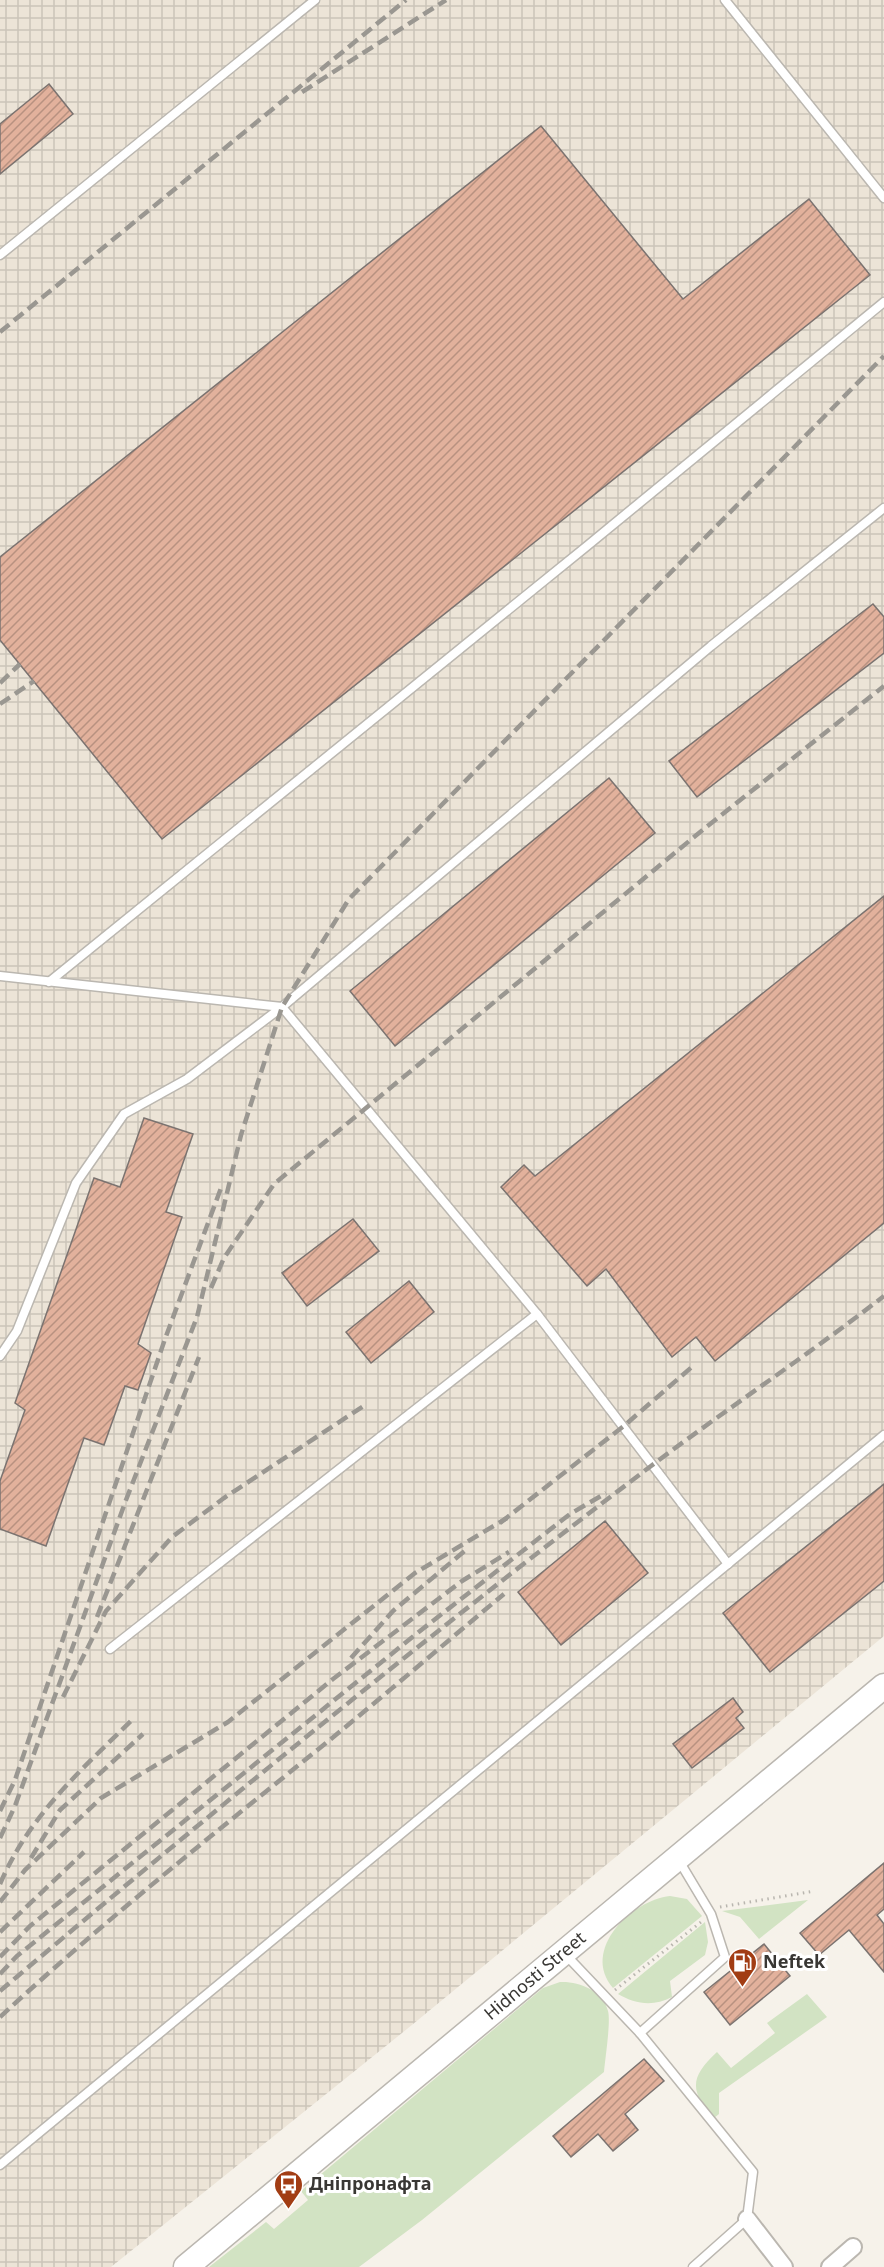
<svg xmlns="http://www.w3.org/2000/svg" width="884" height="2267" viewBox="0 0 884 2267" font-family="'Noto Sans',sans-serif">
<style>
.industrial{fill:url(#industrial-grid)}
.grass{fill:#d2e3c3}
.building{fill:url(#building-hatch);stroke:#7b7370;stroke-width:1.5}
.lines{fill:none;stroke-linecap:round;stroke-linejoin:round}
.lane-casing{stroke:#bbb7b0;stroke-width:11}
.street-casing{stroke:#bbb7b0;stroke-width:20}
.secondary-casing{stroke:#bbb7b0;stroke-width:27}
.path{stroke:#b9b6af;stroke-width:3;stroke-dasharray:1.5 4.5;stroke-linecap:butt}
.lane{stroke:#fff;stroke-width:8}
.street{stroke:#fff;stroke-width:16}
.secondary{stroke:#fff;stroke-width:24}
.rail{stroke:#9a9791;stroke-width:4.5;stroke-dasharray:12 6;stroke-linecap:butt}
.labels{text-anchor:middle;stroke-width:6;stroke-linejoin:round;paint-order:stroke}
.poi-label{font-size:18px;font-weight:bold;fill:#393734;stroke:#fff;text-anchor:start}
.street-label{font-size:18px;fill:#393734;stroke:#fff}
</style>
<defs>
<pattern id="industrial-grid" width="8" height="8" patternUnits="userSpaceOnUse" patternTransform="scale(1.5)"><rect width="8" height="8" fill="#ece4d7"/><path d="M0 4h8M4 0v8" fill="none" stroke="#cbc4b9"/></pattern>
<pattern id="building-hatch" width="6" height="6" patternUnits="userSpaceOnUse" patternTransform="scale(1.5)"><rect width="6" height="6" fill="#e2b19c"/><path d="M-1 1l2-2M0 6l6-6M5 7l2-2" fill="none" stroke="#b89180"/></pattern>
</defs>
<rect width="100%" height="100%" fill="#f6f2ea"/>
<!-- industrial -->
<path class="industrial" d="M0,0h884v1636l-477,393 -296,238h-111z"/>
<!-- grass -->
<g class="grass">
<path d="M670,1896l17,3 15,17 -89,72c-33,-38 19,-88 57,-92z"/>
<path d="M808,1900l-49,39 -19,-22 -18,-6z"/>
<path d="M705,1922l3,20 -3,13 -35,26 2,16c-19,10 -37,7 -54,-3z"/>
<path d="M560,1982c18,-1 43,8 48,29 3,11 -3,48 -4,61l-182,148 -63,47h-150l57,-45 8,7 34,-29 -7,-9 242,-203z"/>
<path d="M807,1994l20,23 -108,76v21l-5,4c-25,-27 -24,-41 3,-66l14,16 44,-35 -8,-10z"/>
</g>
<!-- building -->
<g class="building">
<path d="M49,84l24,30 -73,60v-50z"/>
<path d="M541,126l142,173 126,-100 61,76 -708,564 -162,-199v-83z"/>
<path d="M873,604l11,13v36l-187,144 -28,-36z"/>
<path d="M609,778l46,55 -260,213 -45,-55z"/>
<path d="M884,896v327l-169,138 -19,-24 -24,20 -66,-88 -19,17 -86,-99 23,-22 11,11z"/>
<path d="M144,1118l49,16 -27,78 16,5 -44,127 13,9 -13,37 -13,-4 -21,59 -20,-7 -38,108 -46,-17v-48l25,-71 -10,-7 79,-225 26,9z"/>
<path d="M353,1219l26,32 -72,55 -25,-33z"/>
<path d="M409,1281l25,31 -63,51 -25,-31z"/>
<path d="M884,1484v97l-114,91 -47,-59z"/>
<path d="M605,1521l43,52 -87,72 -43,-53z"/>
<path d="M733,1698l10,14 -7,6 8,10 -52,40 -19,-24z"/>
<path d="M884,1863v46l-7,6 7,9v48l-35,-42 -30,25 -19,-22z"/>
<path d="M764,1944l26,32 -60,49 -26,-33z"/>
<path d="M644,2059l20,22 -39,33 13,16 -25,21 -15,-17 -27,23 -18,-21z"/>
</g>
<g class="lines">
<defs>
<g id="lane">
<path d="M725,0l159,198"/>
<path d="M0,255l315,-255"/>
<path d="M0,976l282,31 255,307 191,250"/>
<path d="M49,982l538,-436 297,-244"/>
<path d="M0,1356l17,-25 59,-148 48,-69 63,-35 95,-72 429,-361 173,-138"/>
<path d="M110,1649l427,-335"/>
<path d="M565,1954l75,79 113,139 -6,47 -54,48"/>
<path d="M640,2033l85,-76 -14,-43 -33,-55"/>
<path d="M0,2165l884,-730"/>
</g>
<g id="street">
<path d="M747,2219l37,48"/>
<path d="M830,2267l23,-20"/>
</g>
<path id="secondary" d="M186,2267l698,-581"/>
</defs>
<!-- lane casing -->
<use href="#lane" class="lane-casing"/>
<!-- street casing -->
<use href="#street" class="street-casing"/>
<!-- secondary casing -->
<use href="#secondary" class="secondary-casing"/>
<!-- path -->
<g class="path">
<path d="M720,1907l94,-16"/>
<path d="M615,1990l86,-68"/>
</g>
<!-- lane -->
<use href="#lane" class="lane"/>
<!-- street -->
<use href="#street" class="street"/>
<!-- secondary -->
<use href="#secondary" class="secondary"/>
<!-- rail -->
<g class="rail">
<path d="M302,92l144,-92"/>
<path d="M0,332l406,-332"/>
<path d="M0,683l20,-19"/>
<path d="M0,704l34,-23"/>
<path d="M211,1288l13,-30 50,-74 431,-356 179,-142"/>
<path d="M500,1523l125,-98 68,-59"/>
<path d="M97,1617l102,-260"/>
<path d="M351,1658l42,-47 74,-62"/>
<path d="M63,1697l43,-86 66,-74 52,-39 141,-93"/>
<path d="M0,1811l15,-31 150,-441 56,-151"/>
<path d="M0,1838l15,-32 111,-306 71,-183 44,-182 41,-128 67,-108 535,-543"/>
<path d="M31,1858l29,-48 83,-76"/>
<path d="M0,1884c29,-68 80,-113 131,-163"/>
<path d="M0,1902l25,-32 76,-72 127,-76 187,-149 92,-55"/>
<path d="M0,1932l84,-80"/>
<path d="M0,1957l30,-31 303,-247 129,-98 47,-29"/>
<path d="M0,1974l17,-18 403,-325 150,-117 36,-21"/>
<path d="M0,1991c213,-180 429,-357 651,-525 77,-58 157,-111 233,-170"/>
<path d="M0,2017c105,-97 216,-185 326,-274 60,-49 118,-99 178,-149"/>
</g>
</g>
<!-- icons -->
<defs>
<symbol id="fuel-pin" viewBox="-11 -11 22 30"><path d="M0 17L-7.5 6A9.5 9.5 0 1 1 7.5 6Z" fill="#a23d14" stroke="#fff"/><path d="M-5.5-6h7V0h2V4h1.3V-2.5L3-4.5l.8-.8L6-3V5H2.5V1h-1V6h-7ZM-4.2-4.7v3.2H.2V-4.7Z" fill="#fff"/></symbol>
<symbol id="bus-pin" viewBox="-11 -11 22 30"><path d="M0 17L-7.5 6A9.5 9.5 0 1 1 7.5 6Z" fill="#a23d14" stroke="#fff"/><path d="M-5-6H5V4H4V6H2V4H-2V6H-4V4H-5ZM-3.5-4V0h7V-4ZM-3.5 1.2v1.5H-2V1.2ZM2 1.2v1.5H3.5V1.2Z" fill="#fff"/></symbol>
</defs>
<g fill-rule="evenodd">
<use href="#fuel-pin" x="726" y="1946" width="33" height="45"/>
<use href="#bus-pin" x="272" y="2168" width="33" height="45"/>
</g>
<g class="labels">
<!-- poi labels -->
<g class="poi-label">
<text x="763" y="1968">Neftek</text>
<text x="309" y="2190">Дніпронафта</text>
</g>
<!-- street labels -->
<g class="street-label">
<text transform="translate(535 1976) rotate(-40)" y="6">Hidnosti Street</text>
</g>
</g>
</svg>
